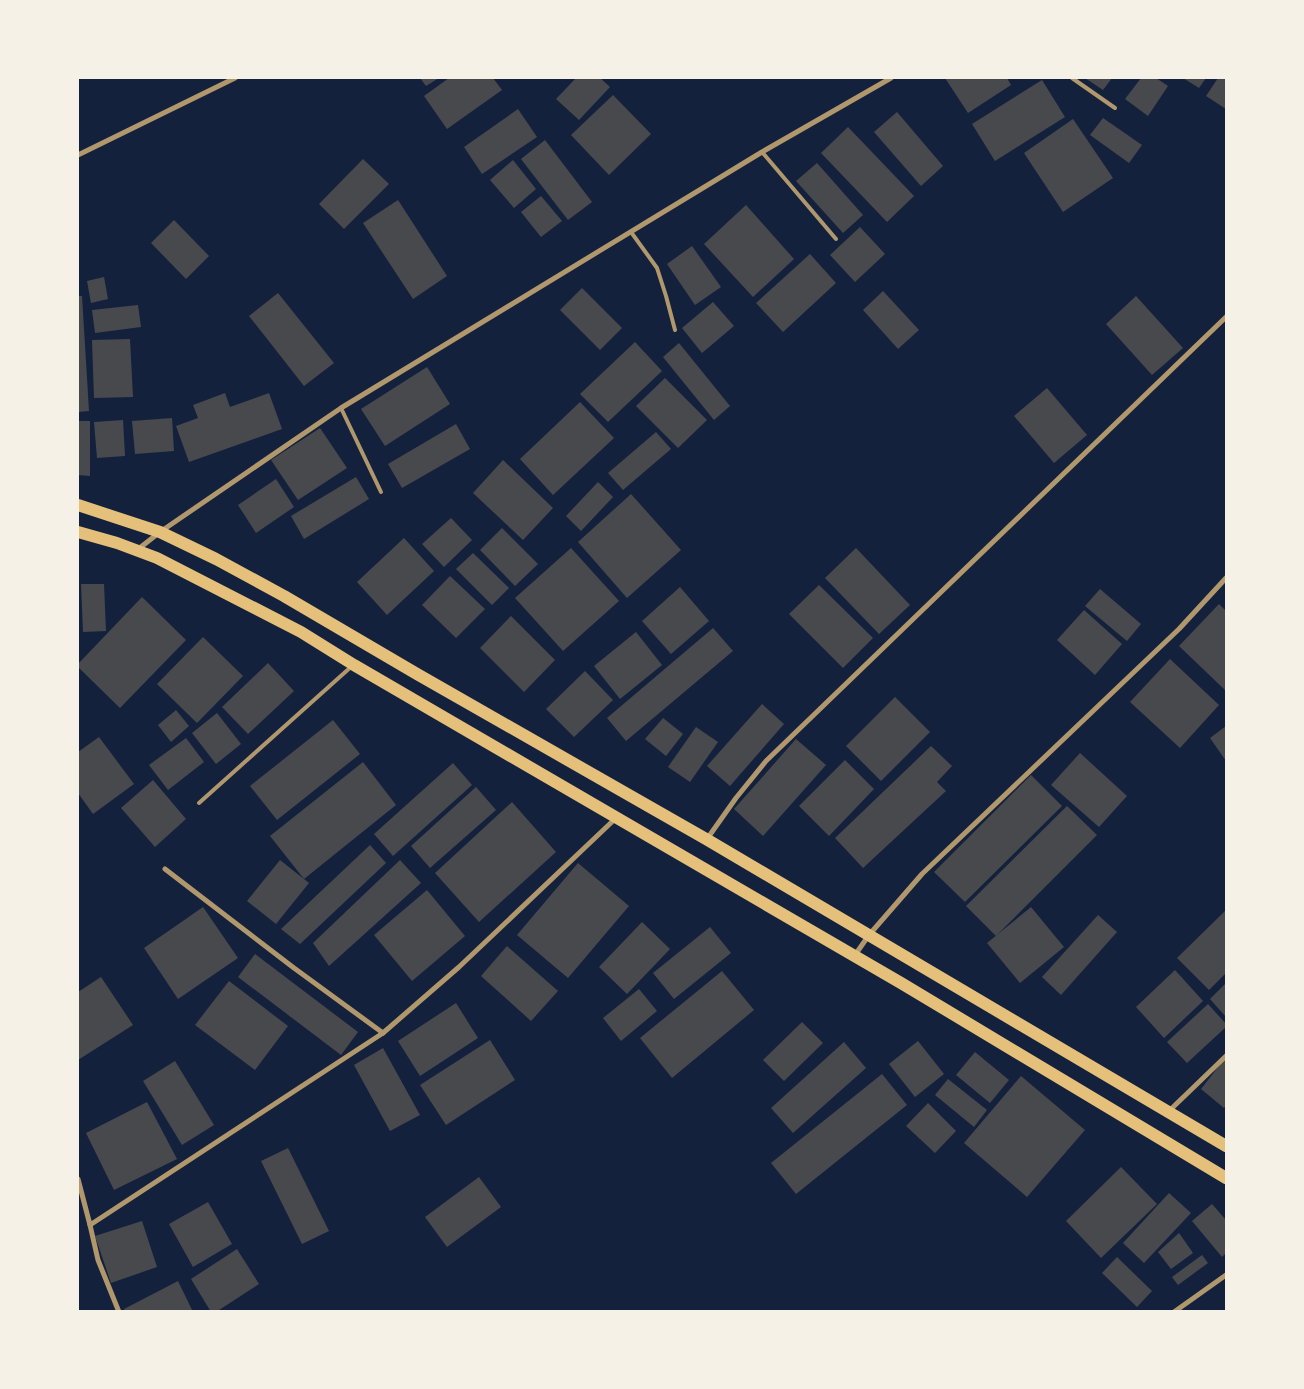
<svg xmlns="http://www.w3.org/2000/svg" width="1304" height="1389" viewBox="0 0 1304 1389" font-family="'Crimson Pro',serif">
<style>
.building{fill:#48494c}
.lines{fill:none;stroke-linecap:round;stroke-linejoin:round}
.service{stroke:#b1986c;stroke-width:4}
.minor{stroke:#b1986c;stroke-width:5}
.primary{stroke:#e5c07b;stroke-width:12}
</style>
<rect width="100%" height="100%" fill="#14213d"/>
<!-- building -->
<g class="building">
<path d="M420,78h19l-13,8z"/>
<path d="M449,78h44l9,12 -55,39 -23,-33z"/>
<path d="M576,78h24l10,9 -31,33 -23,-21z"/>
<path d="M945,78h62l4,7 -43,28z"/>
<path d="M1085,78h27l-9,12z"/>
<path d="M1141,78h15l12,8 -20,30 -23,-17z"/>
<path d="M1183,78h23l-7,10z"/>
<path d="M1218,78h8v31l-20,-13z"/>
<path d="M1042,80l23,37 -70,44 -23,-37z"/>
<path d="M613,95l38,39 -42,41 -38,-40z"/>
<path d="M518,109l19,28 -55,37 -18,-27z"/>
<path d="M897,112l46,54 -22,20 -47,-54z"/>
<path d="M1103,118l39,27 -13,18 -39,-28z"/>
<path d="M1073,119l40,59 -50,34 -39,-59z"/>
<path d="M848,127l66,69 -27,26 -66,-69z"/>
<path d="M545,140l47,62 -24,18 -47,-61z"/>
<path d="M363,159l26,25 -45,45 -25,-25z"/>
<path d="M513,160l23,29 -22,19 -24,-28z"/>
<path d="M817,163l46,52 -20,18 -47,-52z"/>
<path d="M541,196l21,25 -21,16 -20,-25z"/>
<path d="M398,200l49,76 -34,23 -50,-76z"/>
<path d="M746,205l48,54 -41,38 -49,-53z"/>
<path d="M174,220l35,36 -23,23 -35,-36z"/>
<path d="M860,227l25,27 -30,28 -25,-27z"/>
<path d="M692,246l29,41 -26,18 -28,-41z"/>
<path d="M810,254l26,29 -53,49 -27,-29z"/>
<path d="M104,277l4,22 -17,4 -4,-22z"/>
<path d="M582,288l40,40 -22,22 -40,-40z"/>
<path d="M883,291l36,39 -21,19 -35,-39z"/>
<path d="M278,293l56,70 -30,23 -55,-70z"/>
<path d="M78,296h4l7,115 -11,1z"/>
<path d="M1136,296l47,52 -31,27 -46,-51z"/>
<path d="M713,302l21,24 -32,27 -20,-25z"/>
<path d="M138,305l3,22 -46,6 -3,-23z"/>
<path d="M130,339l3,58 -39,1 -2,-58z"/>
<path d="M635,342l27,29 -54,51 -28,-28z"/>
<path d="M679,343l51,63 -16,14 -51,-63z"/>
<path d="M427,367l23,37 -65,42 -24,-37z"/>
<path d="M665,378l42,42 -29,28 -42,-42z"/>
<path d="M1047,388l40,47 -33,28 -40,-47z"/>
<path d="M225,393l5,14 39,-14 13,36 -93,33 -13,-36 22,-8 -5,-13z"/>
<path d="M580,402l34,36 -61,57 -33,-36z"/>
<path d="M172,418l2,33 -39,3 -3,-33z"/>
<path d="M123,420l2,36 -28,2 -3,-36z"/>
<path d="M78,421h12v55l-12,-1z"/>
<path d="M456,424l14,25 -68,39 -14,-24z"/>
<path d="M320,428l27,40 -49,32 -27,-40z"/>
<path d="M656,432l15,17 -48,41 -15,-17z"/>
<path d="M503,460l50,48 -30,32 -50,-47z"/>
<path d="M356,477l13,22 -65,40 -13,-23z"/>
<path d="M276,479l18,28 -38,26 -18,-28z"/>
<path d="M598,482l15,15 -32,34 -15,-15z"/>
<path d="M631,494l50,56 -54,48 -49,-56z"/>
<path d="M451,518l21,22 -28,27 -22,-23z"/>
<path d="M502,528l36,36 -23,22 -35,-36z"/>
<path d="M404,538l30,33 -47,44 -30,-33z"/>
<path d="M571,548l48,53 -56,50 -48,-53z"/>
<path d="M856,548l54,57 -31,29 -54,-56z"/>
<path d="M473,553l36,35 -17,17 -36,-36z"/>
<path d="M450,576l35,33 -29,29 -34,-33z"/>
<path d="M81,584h23l2,47 -23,1z"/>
<path d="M819,585l54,53 -30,30 -54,-54z"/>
<path d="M680,587l29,34 -38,33 -29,-33z"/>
<path d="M1100,589l41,35 -14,17 -42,-35z"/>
<path d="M142,597l44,43 -66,68 -42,-41v-3z"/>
<path d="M1219,604l7,7v80l-47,-45z"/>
<path d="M1084,610l38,34 -27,31 -38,-35z"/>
<path d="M511,616l44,44 -31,32 -44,-44z"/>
<path d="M713,628l20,23 -107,90 -19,-23z"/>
<path d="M636,632l26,33 -42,34 -26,-33z"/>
<path d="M203,637l40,39 -46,47 -40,-39z"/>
<path d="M1170,659l49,46 -39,43 -50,-46z"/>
<path d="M268,663l26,28 -46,43 -26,-27z"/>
<path d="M585,671l28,29 -39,37 -28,-28z"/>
<path d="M895,697l35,35 -49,49 -35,-35z"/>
<path d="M762,704l22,20 -54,62 -23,-20z"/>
<path d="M176,710l13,16 -18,16 -13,-17z"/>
<path d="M217,713l24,31 -25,20 -24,-31z"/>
<path d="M663,718l20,16 -17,22 -21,-17z"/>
<path d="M333,720l27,34 -83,66 -27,-34z"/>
<path d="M1226,726v35l-16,-23z"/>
<path d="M696,727l22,15 -28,40 -22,-15z"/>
<path d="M99,737l35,47 -41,30 -15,-21v-41z"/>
<path d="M186,738l18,24 -36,28 -19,-25z"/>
<path d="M796,739l30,26 -63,71 -29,-27z"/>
<path d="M931,746l21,20 -15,16 9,9 -83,77 -28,-30z"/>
<path d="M1080,753l47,43 -28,31 -48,-42z"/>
<path d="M845,760l29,29 -45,47 -30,-30z"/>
<path d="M363,762l33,43 -92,74 -34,-43z"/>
<path d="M453,763l19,22 -79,71 -19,-22z"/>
<path d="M1031,775l31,31 -97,96 -31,-30z"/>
<path d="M153,780l33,39 -31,28 -34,-39z"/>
<path d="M476,787l20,23 -66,58 -19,-22z"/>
<path d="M512,802l44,50 -77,70 -44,-49z"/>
<path d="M1067,806l30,29 -101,101 -30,-30z"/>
<path d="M370,845l16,18 -86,81 -19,-15z"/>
<path d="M280,860l29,23 -33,41 -29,-23z"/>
<path d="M400,860l21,23 -92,83 -16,-23z"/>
<path d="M578,863l51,43 -61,72 -51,-43z"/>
<path d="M427,890l38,46 -53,45 -38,-46z"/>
<path d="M203,907l35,51 -60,41 -34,-51z"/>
<path d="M1031,907l33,40 -44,36 -33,-40z"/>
<path d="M1226,910v63l-17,17 -32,-32z"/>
<path d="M1098,915l19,17 -56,63 -19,-18z"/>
<path d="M642,922l28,27 -43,45 -28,-27z"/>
<path d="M710,927l21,26 -57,46 -21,-26z"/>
<path d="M507,946l51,45 -27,30 -50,-45z"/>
<path d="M255,954l103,78 -17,23 -103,-78z"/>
<path d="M1175,970l28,31 -39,37 -28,-31z"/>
<path d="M722,971l32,39 -82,68 -32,-40z"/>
<path d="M101,977l32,48 -55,35v-68z"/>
<path d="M229,981l59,45 -33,44 -60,-45z"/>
<path d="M1226,983v34l-16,-18z"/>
<path d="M639,989l18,22 -36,30 -18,-23z"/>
<path d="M456,1003l22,35 -58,38 -22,-35z"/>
<path d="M1208,1004l18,20v3l-39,36 -20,-21z"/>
<path d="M802,1022l21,21 -39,38 -21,-21z"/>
<path d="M490,1040l25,40 -69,45 -26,-40z"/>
<path d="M918,1041l26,33 -29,23 -26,-33z"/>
<path d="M844,1042l22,26 -73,65 -22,-25z"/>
<path d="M383,1048l37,67 -30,16 -36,-66z"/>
<path d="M975,1052l34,28 -19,23 -34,-28z"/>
<path d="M1226,1057v48l-2,3 -23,-19z"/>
<path d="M175,1061l39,64 -32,20 -39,-64z"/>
<path d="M882,1074l25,31 -111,89 -25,-31z"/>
<path d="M1021,1076l64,54 -58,67 -63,-54z"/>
<path d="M948,1079l39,31 -13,17 -39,-32z"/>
<path d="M147,1102l30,57 -63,31 -28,-57z"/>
<path d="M928,1103l28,28 -21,22 -29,-27z"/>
<path d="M288,1148l41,83 -27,13 -41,-83z"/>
<path d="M1121,1167l36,37 -56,54 -35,-37z"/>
<path d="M479,1177l22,30 -54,40 -22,-30z"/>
<path d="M1169,1193l22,20 -47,50 -21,-20z"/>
<path d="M208,1202l24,42 -39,23 -24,-43z"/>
<path d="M1212,1204l14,16v33l-4,4 -30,-36z"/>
<path d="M142,1221l15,46 -46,16 -16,-47z"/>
<path d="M1179,1233l14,20 -22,16 -13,-17z"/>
<path d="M237,1249l22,35 -43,28h-5l-20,-33z"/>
<path d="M1202,1255l6,8 -30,22 -6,-8z"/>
<path d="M1117,1257l35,34 -15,16 -35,-34z"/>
<path d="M178,1281l15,31h-67l-2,-3z"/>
</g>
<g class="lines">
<!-- service -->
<g class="service">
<path d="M1072,78l43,30"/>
<path d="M762,152l74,87"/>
<path d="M631,232l26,36 9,28 9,34"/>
<path d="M341,408l40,84"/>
<path d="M199,803l153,-137"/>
</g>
<!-- minor -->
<g class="minor">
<path d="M78,155l157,-77"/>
<path d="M137,550l23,-18 181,-124 421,-256 129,-74"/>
<path d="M707,839l29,-41 30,-37 460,-444"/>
<path d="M165,869l129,99 89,65"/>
<path d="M855,955l14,-20 53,-61 257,-245 47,-51"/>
<path d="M1169,1111l57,-55"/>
<path d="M78,1179l12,46 293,-192 76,-66 157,-149"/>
<path d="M90,1225l8,35 21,52"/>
<path d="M1174,1312l52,-37"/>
</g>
<!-- primary -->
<g class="primary">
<path d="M78,505l82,27 56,27 68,37 133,78 289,165 520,307"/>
<path d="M78,532l39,11 40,15 144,74 53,33 547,318 325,195"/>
</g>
</g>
<!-- border -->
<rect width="1304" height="1389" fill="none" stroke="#f6f1e7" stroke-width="158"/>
</svg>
